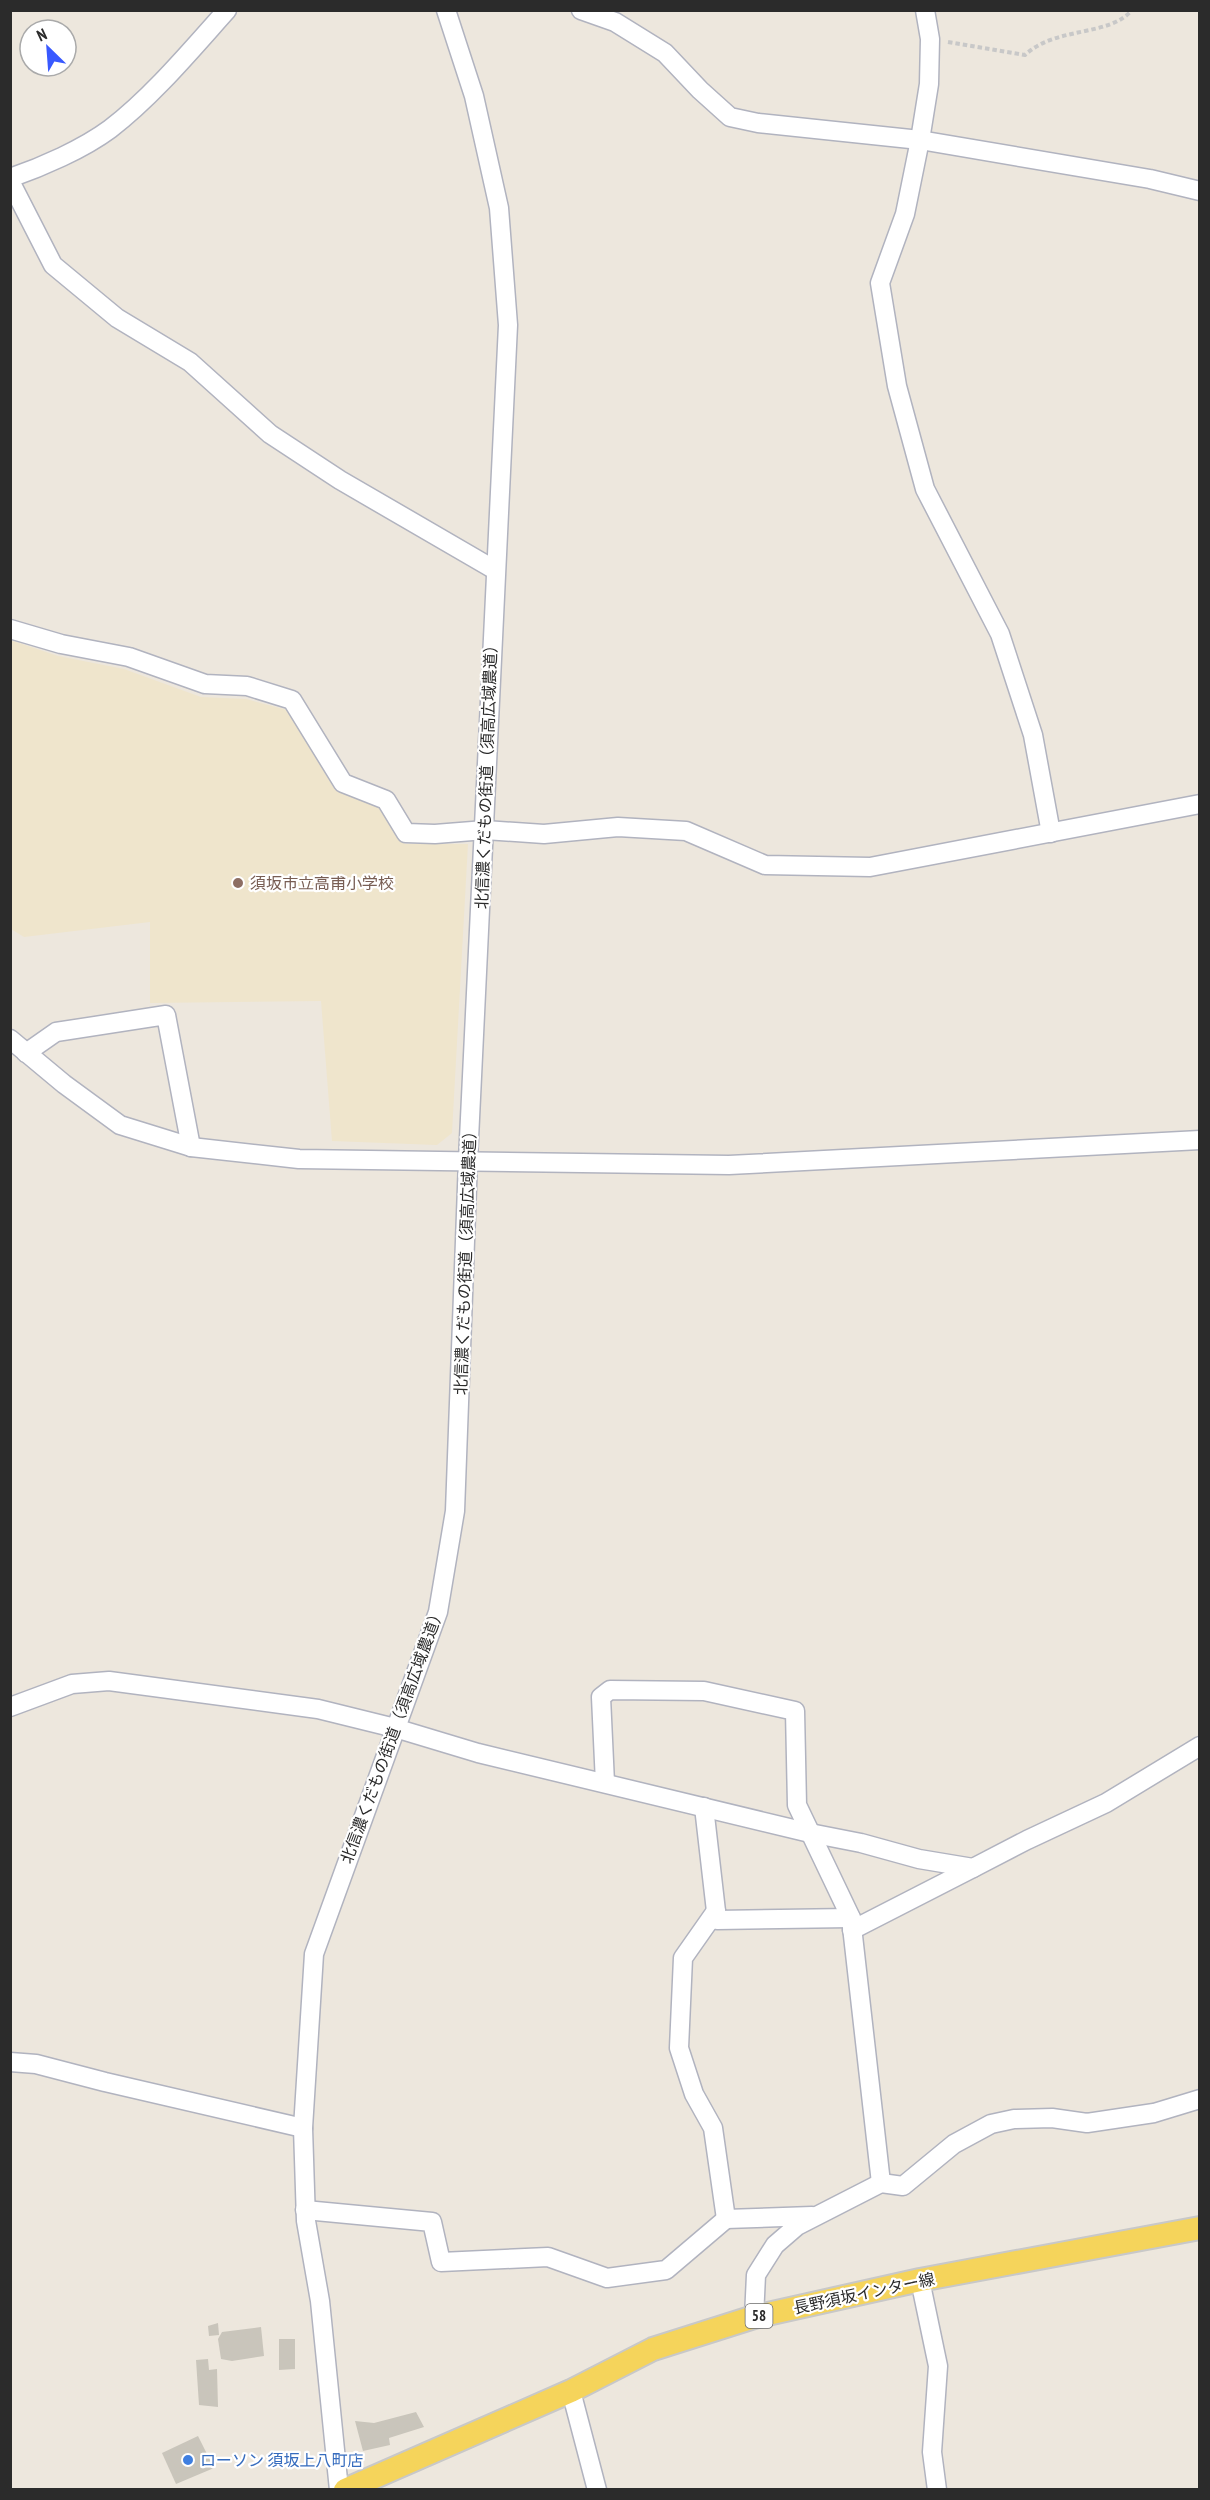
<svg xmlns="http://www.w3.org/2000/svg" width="1210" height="2500" viewBox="0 0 1210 2500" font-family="'PT Sans Narrow','Noto Sans JP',sans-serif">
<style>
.education{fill:#efe5cc}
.building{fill:#c9c5bb}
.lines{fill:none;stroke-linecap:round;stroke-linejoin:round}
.minor-casing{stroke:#b1b3bf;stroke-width:21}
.major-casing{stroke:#c8c8c8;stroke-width:26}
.path{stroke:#c8c8c8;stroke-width:4;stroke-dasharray:4.5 3;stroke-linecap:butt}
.minor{stroke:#fff;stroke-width:18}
.major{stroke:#f5d45b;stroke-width:22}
.education-dot{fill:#8d6e63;stroke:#fff;stroke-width:2}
.shop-dot{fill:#3f7fe0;stroke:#fff;stroke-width:2}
.labels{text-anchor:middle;stroke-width:4.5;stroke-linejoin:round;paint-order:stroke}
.shield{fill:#fff;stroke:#6b6b6b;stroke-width:1.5}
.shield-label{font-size:15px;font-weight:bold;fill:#2b2b2b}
.street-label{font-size:16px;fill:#2b2b2b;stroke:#fff}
.education-label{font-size:16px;fill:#785e54;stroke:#fff;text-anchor:start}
.shop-label{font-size:16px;fill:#366cbe;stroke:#fff;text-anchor:start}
</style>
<rect width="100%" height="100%" fill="#ede7dd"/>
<!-- education -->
<path class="education" d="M10,640l48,16 66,13 77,28 45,2 41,11 48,80 44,18 26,36h63l-16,289 -15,12 -105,-4 -11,-140 -171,2v-81l-126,15 -13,-8z"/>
<!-- building -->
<g class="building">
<path d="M218,2323l1,12 -10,1 -1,-10z"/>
<path d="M261,2327l3,29 -32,5 -11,-2 -3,-20 4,-7z"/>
<path d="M279,2339h16v30l-16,1z"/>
<path d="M208,2359l1,11 8,-1 1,38 -19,-2 -3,-45z"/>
<path d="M416,2412l8,15 -35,11 1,7 -27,6 -8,-30 19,2z"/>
<path d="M198,2436l16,32 -38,16 -14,-31z"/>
</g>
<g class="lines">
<defs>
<g id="minor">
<path d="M581,10l34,12 50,31 35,37 30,27 28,6 162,17 230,39 50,12"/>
<path d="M925,10l5,29 -1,45 -9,56 -15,74 -25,69 17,103 28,103 75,145 33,101 18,98"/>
<path d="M10,178c32,-11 73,-29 100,-49 42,-32 82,-80 117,-119"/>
<path d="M10,181l43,84 64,53 73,44 80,72 70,46 155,90"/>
<path d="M10,629l51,15 68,13 76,27 42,2 45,14 51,83 43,17 20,33 29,1 50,-4 59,4 74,-7 68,4 79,34 105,2 330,-63"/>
<path d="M10,1039l54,45 56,41 71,22 108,12 430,6 471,-25"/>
<path d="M26,1053l30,-21 110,-17 25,132"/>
<path d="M10,1707l62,-23 37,-3 209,28 77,19 83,25 332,80 51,10 58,16 54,9 54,-28 79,-37 94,-57"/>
<path d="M605,1783l-4,-86 9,-7 94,1 91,20 2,94 54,113 30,265"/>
<path d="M704,1807l13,113 134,-2"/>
<path d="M716,1911l-33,47 -4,90 15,46 19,34 13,91 86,-3"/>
<path d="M852,1930l121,-62"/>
<path d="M10,2062l26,2 69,18 198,46"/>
<path d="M305,2210l127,12 9,40 107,-5 59,21 59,-8 60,-51"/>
<path d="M920,2280l18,86 -6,86 5,38"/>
<path d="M754,2317l2,-42 19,-30 22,-19 84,-43 22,3 51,-42 37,-20 23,-5 38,-1 35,5 67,-10 46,-14"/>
<path d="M571,2391l26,99"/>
<path d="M339,2490l-19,-189 -14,-80 -3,-93 11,-174 124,-342 17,-101 13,-351 40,-835 -9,-117 -25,-112 -28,-86"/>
</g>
<path id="major" d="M345,2490l226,-99 82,-42 101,-32 166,-37 280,-52"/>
</defs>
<!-- minor casing -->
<use href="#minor" class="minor-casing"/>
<!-- major casing -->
<use href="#major" class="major-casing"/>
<!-- path -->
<path class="path" d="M948,42l77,13c31,-29 84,-18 107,-45"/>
<!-- minor -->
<use href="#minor" class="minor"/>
<!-- major -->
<use href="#major" class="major"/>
</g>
<!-- markers -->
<circle class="education-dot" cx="238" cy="883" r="6"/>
<circle class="shop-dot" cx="188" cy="2460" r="6"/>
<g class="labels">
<!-- shield labels -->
<rect class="shield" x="745.5" y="2304" width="27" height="24" rx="4.5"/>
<g class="shield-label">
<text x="759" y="2321">58</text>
</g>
<!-- street labels -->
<g class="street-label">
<text transform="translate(486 773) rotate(-88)" y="6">北信濃くだもの街道（須高広域農道）</text>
<text transform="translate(465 1259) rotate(-88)" y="6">北信濃くだもの街道（須高広域農道）</text>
<text transform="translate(392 1735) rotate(-70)" y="6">北信濃くだもの街道（須高広域農道）</text>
<text transform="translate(864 2293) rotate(-12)" y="6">長野須坂インター線</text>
</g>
<!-- education labels -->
<g class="education-label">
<text x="250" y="889">須坂市立高甫小学校</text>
</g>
<!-- shop labels -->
<g class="shop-label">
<text x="200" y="2466">ローソン 須坂上八町店</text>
</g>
</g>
<!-- border -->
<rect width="1210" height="2500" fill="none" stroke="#2b2b2b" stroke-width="24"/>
<!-- north arrow -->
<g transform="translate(48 48) rotate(335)"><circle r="28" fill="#ffffff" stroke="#aaaaaa" stroke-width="1.5"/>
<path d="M0-4.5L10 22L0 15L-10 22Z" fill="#3959ff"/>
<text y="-9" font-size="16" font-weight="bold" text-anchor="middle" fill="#2b2b2b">N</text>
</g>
</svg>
